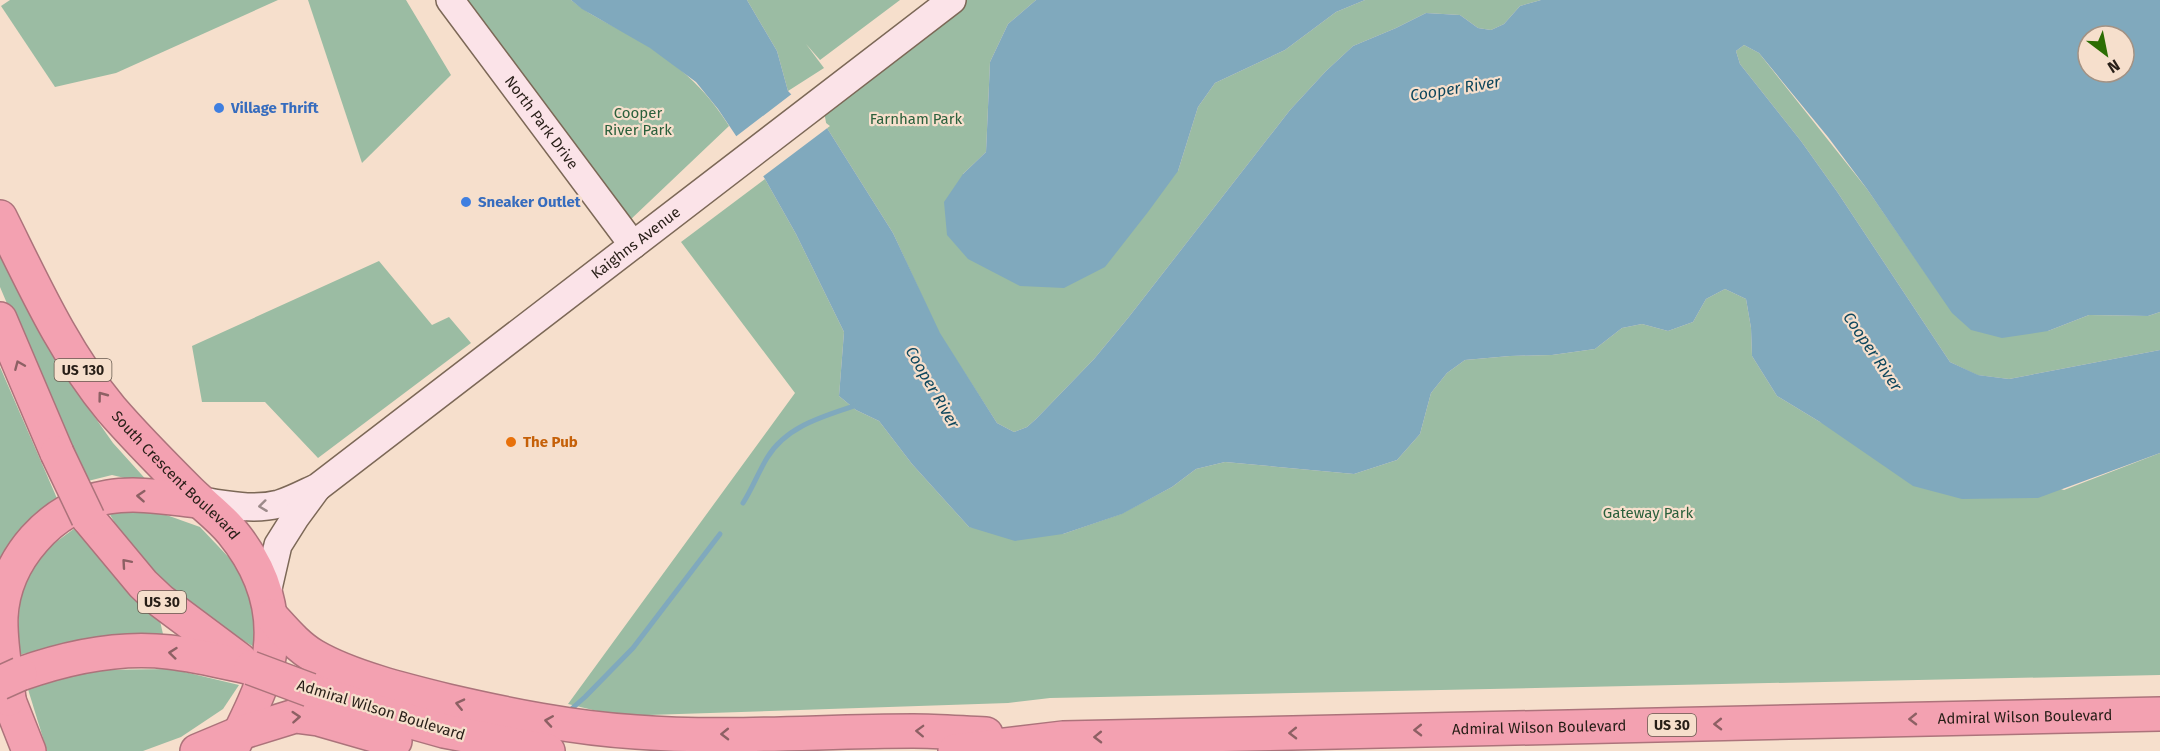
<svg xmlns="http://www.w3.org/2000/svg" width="2160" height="751" viewBox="0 0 2160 751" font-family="'Fira Sans',sans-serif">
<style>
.green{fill:#9bbca3}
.water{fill:#80a9bd;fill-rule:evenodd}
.pier{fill:#f6dfcc}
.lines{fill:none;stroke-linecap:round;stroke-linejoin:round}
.stream{stroke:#80a9bd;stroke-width:5}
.secondary-casing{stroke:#7c6857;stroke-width:30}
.highway-casing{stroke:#ac737b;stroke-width:36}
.secondary{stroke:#fbe3e8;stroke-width:27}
.highway{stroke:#f3a1b1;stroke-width:33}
.highway-bridge-casing{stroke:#ac737b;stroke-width:36;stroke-linecap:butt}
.highway-bridge{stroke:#f3a1b1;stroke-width:33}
.oneway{stroke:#8d6064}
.oneway2{stroke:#9c8a8a}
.shop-dot{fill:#3f7fe0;stroke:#f6dfcc;stroke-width:2}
.food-dot{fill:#e8710a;stroke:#f6dfcc;stroke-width:2}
.labels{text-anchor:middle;stroke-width:4.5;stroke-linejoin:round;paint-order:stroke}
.shield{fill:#f6dfcc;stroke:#65584d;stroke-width:1.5}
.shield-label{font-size:14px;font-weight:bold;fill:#271e17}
.shop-label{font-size:15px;font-weight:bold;fill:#366cbe;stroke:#f6dfcc;text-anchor:start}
.park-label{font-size:15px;fill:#2b603c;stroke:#f6dfcc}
.street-label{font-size:15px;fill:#271e17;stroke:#f6dfcc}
.food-label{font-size:15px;font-weight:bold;fill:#c56008;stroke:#f6dfcc;text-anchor:start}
.water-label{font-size:16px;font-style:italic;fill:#0e475d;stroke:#f6dfcc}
</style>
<rect width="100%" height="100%" fill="#f6dfcc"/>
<!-- green -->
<g class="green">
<path d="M10,0h268l-162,73 -61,14 -54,-81z"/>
<path d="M308,0h98l45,75 -89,88z"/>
<path d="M468,0h103c24,20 54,30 80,48 34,23 56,43 78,78l-100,95z"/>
<path d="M747,0h153l-80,60 -14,-16 18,24 -36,23 -11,-40z"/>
<path d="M952,0h84l-28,24 -18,38 -4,90 -23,22 215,-3 20,-64 17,-24 70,-33 51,-38 29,-12h176l-21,6 -16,18 -13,6 -13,-2 -18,-13 -34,-2 -30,15 -43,18 -27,25 -36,39 -162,208 -34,41 -58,60 -9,8 -13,5 -17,-9 -58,-90 -46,-100 -66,-105 -5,-28z"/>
<path d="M1744,45l15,8 108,136 68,98 113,44 41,-16 59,1 12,-4v38l-151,29 -32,-4 -27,-13 -112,-169 -37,-52 -61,-77 -4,-13z"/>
<path d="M765,179l31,55 48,98 -5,64 17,14 23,11 33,43 57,63 94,7 58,-20 51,-27 24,-18 29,-7 129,12 43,-14 23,-26 11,-41 16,-20 18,-13 45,-4 42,-1 43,-6 27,-21 20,-4 26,7 25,-9 13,-23 19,-10 21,10 5,29 1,28 25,40 43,26 244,68 96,-37v222l-1110,23 -42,5 -390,13 -50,-12 227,-311 -114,-151z"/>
<path d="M0,247l58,118 55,78 37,41 -38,-9 -24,6 -42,-86 -46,-108z"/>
<path d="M379,261l53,64 17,-8 22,26 -153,115 -53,-56h-63l-10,-56z"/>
<path d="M0,367l59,136 -59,77z"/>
<path d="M106,508l52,4 42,15 36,38 19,45 -1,37 -75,-46 -48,-51z"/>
<path d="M75,528l85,93 3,13 -66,6 -80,15 4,-78 27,-29z"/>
<path d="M172,669l67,16 -16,24 -42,28 -38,14h-96l-20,-65 66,-16z"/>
</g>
<!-- water -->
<g class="water">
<path d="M571,0h176l30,51 11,40 24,25 15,12 66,105 47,100 57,90 17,9 13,-5 9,-8 58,-60 34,-41 162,-208 36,-39 27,-25 43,-18 30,-15 34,2 18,13 13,2 13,-6 16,-18 21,-6h619v312l-12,4 -59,-1 -41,16 -46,7 -31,-8 -19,-17 -85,-124 -39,-52 -69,-84 -15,-8 -8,6 4,13 61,77 37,52 112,169 28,13 31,4 151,-29v103l-122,45 -76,1 -49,-13 -93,-64 -43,-26 -25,-40 -1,-28 -5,-29 -21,-10 -19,10 -13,23 -25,9 -26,-7 -20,4 -27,21 -43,6 -42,1 -45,4 -18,13 -16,20 -11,41 -23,26 -43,14 -129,-12 -29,7 -24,18 -50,27 -59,20 -48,7 -46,-14 -57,-63 -33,-43 -23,-11 -17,-14 5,-64 -48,-98 -31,-55 -47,-70 -22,-27 -46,-34 -68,-39zM2088,36h36v36h-36z"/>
<path d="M1036,0h329l-29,12 -51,38 -70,33 -17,24 -20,64 -30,41 -43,55 -41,21 -44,-2 -52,-27 -21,-24 -3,-33 19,-28 23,-22 4,-90 18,-38z"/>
</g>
<!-- pier -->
<path class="pier" d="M793,93l21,21 16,12 -69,52 -27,-40z"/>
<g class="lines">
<!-- stream -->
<g class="stream">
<path d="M743,503c9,-14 15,-30 24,-45 19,-32 57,-42 90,-53"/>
<path d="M568,712l17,-15 48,-49 87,-114"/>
</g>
<defs>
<g id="secondary">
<path id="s1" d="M450,0l183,245"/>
<path id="s2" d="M199,501c26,3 53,10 80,3 13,-4 26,-11 39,-17l634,-487"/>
<path d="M267,593l11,-48 17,-27 22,-30"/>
</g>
<g id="highway">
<path id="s3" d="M0,217c33,66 63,134 111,192 25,29 52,56 78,82 14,14 31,26 43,41 32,39 47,85 35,135 -8,29 -23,57 -36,84"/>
<path d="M0,319l57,134"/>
<path d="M88,518l55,66 18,17 79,59"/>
<path d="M271,616c13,14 26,30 43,40 36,21 93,35 134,45 61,14 124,27 188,31 92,7 185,-1 277,-1 24,0 49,2 73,3"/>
<path d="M20,674c48,-17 98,-28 149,-22 28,3 55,10 82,16"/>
<path d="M1,680l28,71"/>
<path d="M310,690l70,23 64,18 104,20"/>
<path d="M9,699c-3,-27 -9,-55 -8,-82 3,-57 50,-111 107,-120 29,-5 62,1 91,4"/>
<path d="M197,751l43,-18 55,-17 23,3 77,22"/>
<path id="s4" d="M955,751l108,-13 1097,-24"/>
</g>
</defs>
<!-- secondary casing -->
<use href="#secondary" class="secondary-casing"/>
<!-- highway casing -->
<use href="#highway" class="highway-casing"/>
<!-- secondary -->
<use href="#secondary" class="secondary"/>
<!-- highway -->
<use href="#highway" class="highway"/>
<defs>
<g id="highway-bridge">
<path d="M57,453l31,65"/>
<path d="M251,668l59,22"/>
<path d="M0,683l20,-9"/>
</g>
</defs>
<!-- highway-bridge casing -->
<use href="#highway-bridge" class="highway-bridge-casing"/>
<!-- highway-bridge -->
<use href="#highway-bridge" class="highway-bridge"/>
</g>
<!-- one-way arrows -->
<defs><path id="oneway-chevron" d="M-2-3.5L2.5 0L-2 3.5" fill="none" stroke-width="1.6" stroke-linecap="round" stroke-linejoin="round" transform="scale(1.5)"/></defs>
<g class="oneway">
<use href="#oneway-chevron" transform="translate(19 365) rotate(-113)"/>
<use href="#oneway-chevron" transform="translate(102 396) rotate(-127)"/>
<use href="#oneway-chevron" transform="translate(141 496) rotate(-176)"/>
<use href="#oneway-chevron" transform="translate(126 563) rotate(-131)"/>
<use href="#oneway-chevron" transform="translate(173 653) rotate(-174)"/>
<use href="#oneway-chevron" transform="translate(460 704) rotate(-167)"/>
<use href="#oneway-chevron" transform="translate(296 717) rotate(-4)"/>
<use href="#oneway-chevron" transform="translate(1913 719) rotate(179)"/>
<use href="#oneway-chevron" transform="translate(549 721) rotate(-171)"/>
<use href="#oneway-chevron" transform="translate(1718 724) rotate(179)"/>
<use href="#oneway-chevron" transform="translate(1418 730) rotate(179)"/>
<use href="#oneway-chevron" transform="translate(920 731) rotate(-178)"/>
<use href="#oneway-chevron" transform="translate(1293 733) rotate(179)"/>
<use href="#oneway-chevron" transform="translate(725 734) rotate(179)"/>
<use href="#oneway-chevron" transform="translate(1098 737) rotate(179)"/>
</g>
<use class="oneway2" href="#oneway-chevron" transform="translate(263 506) rotate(173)"/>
<!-- markers -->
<g class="shop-dot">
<circle cx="219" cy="108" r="6"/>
<circle cx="466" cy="202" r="6"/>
</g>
<circle class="food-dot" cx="511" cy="442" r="6"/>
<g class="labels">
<!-- shield labels -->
<g class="shield">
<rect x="54.5" y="359" width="57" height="22" rx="4.5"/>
<rect x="138" y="591" width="48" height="22" rx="4.5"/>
<rect x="1648" y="714" width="48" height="22" rx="4.5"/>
</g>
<g class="shield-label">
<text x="83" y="375">US 130</text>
<text x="162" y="607">US 30</text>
<text x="1672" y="730">US 30</text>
</g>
<!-- shop labels -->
<g class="shop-label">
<text x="231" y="113">Village Thrift</text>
<text x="478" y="207">Sneaker Outlet</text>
</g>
<!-- park labels -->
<g class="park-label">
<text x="638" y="118">Cooper<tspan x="638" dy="17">River Park</tspan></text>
<text x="916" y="124">Farnham Park</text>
<text x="1648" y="518">Gateway Park</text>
</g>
<!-- street labels -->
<g class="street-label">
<text dy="5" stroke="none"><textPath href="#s1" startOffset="153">North Park Drive</textPath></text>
<text dy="5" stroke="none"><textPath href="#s2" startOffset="524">Kaighns Avenue</textPath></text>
<text dy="5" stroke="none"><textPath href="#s3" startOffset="315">South Crescent Boulevard</textPath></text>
<text transform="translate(381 710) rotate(17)" y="5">Admiral Wilson Boulevard</text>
<text dy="5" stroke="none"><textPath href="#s4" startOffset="1071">Admiral Wilson Boulevard</textPath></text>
<text dy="5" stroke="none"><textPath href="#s4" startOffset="585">Admiral Wilson Boulevard</textPath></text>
</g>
<!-- food labels -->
<g class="food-label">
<text x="523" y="447">The Pub</text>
</g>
<!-- water labels -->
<g class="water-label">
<text transform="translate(1455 88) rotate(-9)" y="6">Cooper River</text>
<text transform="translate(1873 351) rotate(56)" y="6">Cooper River</text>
<text transform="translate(933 387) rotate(60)" y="6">Cooper River</text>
</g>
</g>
<!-- north arrow -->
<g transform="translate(2106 54) rotate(148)"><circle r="28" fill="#f6dfcc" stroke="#a39284" stroke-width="1.5"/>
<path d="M0-4.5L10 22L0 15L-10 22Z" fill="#2c6d03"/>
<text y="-9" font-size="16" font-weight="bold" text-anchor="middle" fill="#271e17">N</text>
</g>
</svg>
